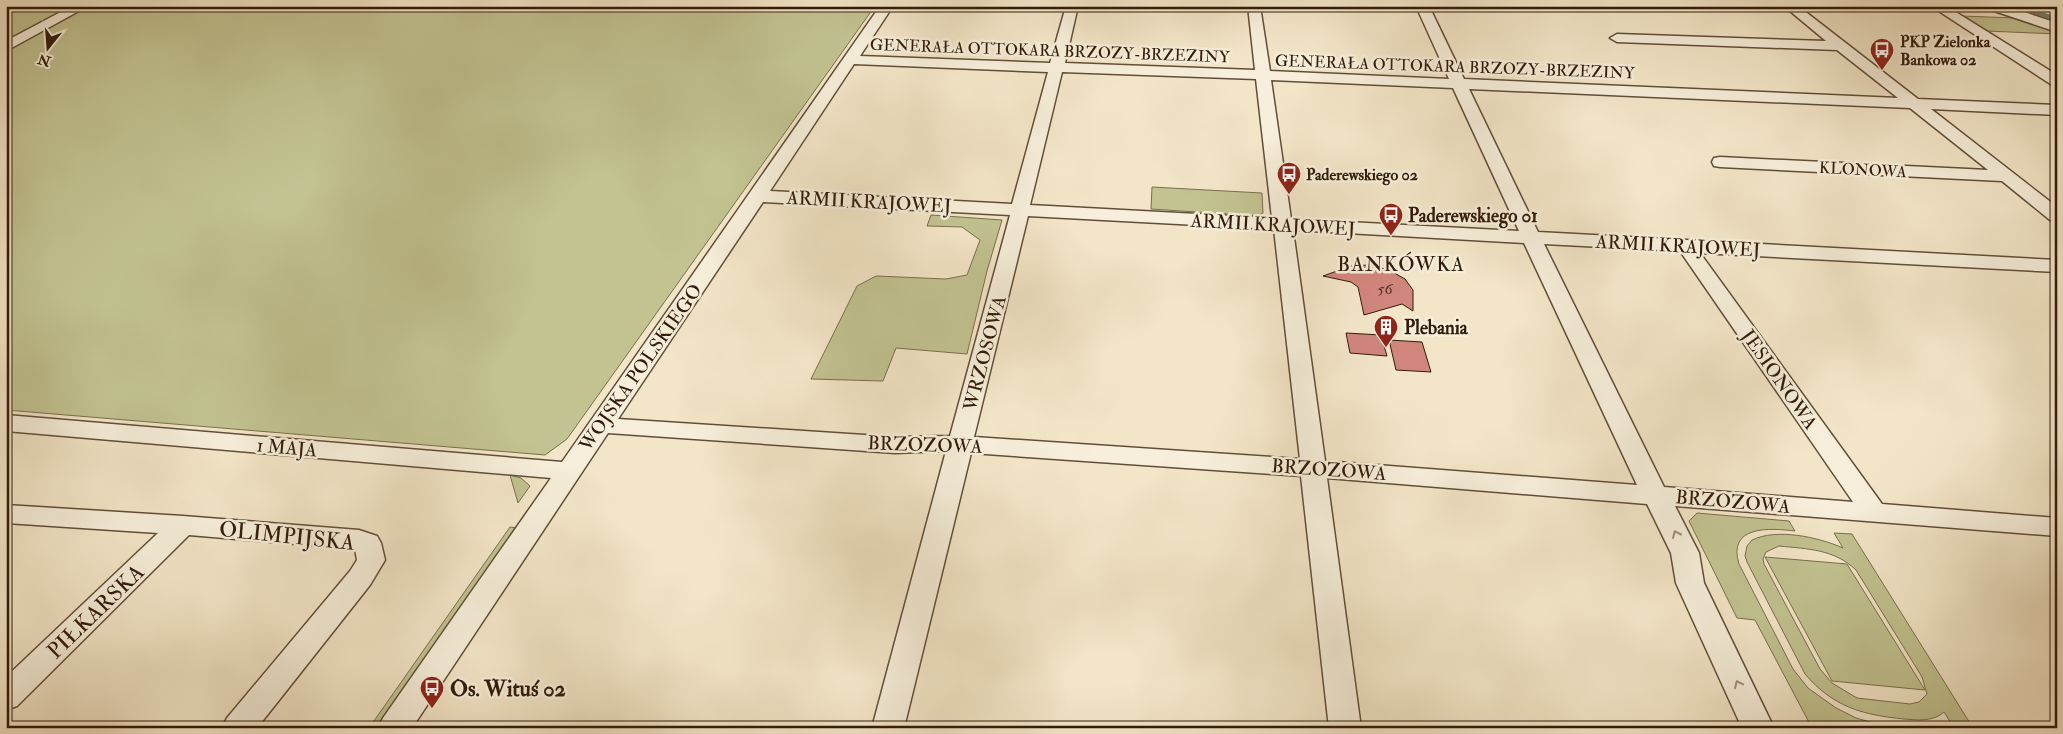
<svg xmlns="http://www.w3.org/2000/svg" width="2063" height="734" viewBox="0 0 2063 734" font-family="'IM FELL Double Pica',serif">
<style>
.green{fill:#c2c391;stroke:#7a6f4c;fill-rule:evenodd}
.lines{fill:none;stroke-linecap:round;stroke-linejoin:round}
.stream{stroke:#717e6d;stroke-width:4}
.building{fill:#d1867d;stroke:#311b08}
.minor-casing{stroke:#624e38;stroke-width:3}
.minor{fill:#f7efdb;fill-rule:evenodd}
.rail-casing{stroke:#311b08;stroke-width:4}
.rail{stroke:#f7efdb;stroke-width:2.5;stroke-dasharray:7;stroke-linecap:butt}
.oneway{stroke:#9e907c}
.labels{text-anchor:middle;stroke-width:5;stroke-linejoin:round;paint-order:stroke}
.far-poi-label{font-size:16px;font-weight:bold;fill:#311b08;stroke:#f7efdb;text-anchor:start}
.far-street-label{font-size:16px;fill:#311b08;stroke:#f7efdb}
.number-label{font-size:16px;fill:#593625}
.street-label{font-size:19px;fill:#311b08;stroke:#f7efdb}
.poi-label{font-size:19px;font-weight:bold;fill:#311b08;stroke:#f7efdb;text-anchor:start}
.neighbourhood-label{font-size:20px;letter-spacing:1px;fill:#311b08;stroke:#f7efdb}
.near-street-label{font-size:22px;fill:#311b08;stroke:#f7efdb}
.near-poi-label{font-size:22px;font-weight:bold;fill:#311b08;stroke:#f7efdb;text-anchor:start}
</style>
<rect width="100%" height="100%" fill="#f3e6c8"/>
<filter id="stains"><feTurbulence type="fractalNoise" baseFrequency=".004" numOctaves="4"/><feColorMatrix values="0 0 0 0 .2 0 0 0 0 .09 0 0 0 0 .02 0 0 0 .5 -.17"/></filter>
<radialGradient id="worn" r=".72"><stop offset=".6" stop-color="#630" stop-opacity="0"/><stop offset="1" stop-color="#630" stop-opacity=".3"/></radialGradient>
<!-- green -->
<g class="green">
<path d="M6,6h869l-308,433 -22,16 -539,-45z"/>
<path d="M1962,16l54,2 41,14v2l-71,-3z"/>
<path d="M1152,187l110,6 1,20 -5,3 -107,-7z"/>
<path d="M931,215l71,5 -15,51 -20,83 -71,-6 -13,33 -72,-2 46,-93 19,-10 70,3 21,-4 13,-35 -18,-13 -35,-1z"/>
<path d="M510,475l11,3 9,8 -12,17z"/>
<path d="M1697,513l92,8 6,10c-25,-3 -68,-6 -56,33l54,105 15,19 28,20 20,10 21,6 43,4h-108l-57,-108 -18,-2 -48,-97z"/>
<path d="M510,527l8,1 -139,200h-10z"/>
<path d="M1834,533l18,1 121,194h-19l-10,-16c-11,10 -27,8 -40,7 -41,-4 -71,-12 -99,-45l-58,-112 -2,-6 2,-10 5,-6c25,-12 66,-3 91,8zM1779,546c29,3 55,3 77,24l66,107 5,17 -8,8 -9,2 -53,-6 -25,-15 -12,-14 -56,-105 -1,-5 3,-7z"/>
<path d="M1765,557l82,7 78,126 -93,-9z"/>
</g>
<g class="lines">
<!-- stream -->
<path class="stream" d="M2022,8l35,11"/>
</g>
<!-- building -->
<g class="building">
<path d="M1369,265l20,5 16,9 8,11v21l-11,-7 -38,11 -6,-28 -7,-5 -28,-6 28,-10z"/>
<path d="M1346,333l35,2 6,21 -37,-3z"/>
<path d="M1389,340l33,2 9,30 -35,-2z"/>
</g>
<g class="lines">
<defs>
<g id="minor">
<path d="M72,6h16l-82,45v-10z"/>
<path d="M880,6h13l-33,50 190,7 16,-57h12l-13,57 190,7 -7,-64h12l10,65 179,8 -33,-73h13l35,73 434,19 -61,-48 -220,-8 -7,-4 7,-4 209,7 -42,-35h14l120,93 139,6v10l-126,-6 126,98v14l-7,-1 -48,-39 -282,-14 -6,-1 -2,-4 2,-4 6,-1 268,13 -78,-62 -441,-19 69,143 519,28v12l-357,-19 182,251 175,14v18l-382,-30 24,47 5,30 70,145h-32l-66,-145 -5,-30 -24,-49 -320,-26 34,250h-32l-28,-252 -330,-23 -67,275h-32l74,-277 -51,2 -287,-20 -196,295h-34l5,-10 168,-240 -545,-47v-16l556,47zM854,64l194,8 -36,132 -242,-13zM1062,72l194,7 16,139 -242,-13zM1271,80l182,8 66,143 -228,-12zM763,202l247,13 -60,221 -55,1 -277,-18zM1028,216l246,13 26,230 -326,-22zM1293,230l231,13 113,242 -312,-24zM1544,244l136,7 173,251 -189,-15z"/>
<path d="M1931,6h15l111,69v11l-5,-1z"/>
<path d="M1987,6h19l51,17v9l-69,-23z"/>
<path d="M6,505l177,11 176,14 18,6 4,7 4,17 -15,25 -113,143h-35l5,-10 123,-147 7,-11 -2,-11 -166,-14 -172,171 -11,4v-33l152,-144 -152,-10z"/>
</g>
</defs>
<!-- minor casing -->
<use href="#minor" class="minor-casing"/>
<!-- minor -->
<use href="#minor" class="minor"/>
<defs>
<path id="rail" d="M2045,6l12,4"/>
</defs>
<!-- rail casing -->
<use href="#rail" class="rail-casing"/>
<!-- rail -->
<use href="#rail" class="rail"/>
</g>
<!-- one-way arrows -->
<defs><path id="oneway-chevron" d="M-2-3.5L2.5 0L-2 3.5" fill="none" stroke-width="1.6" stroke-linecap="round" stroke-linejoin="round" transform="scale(1.25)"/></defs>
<g class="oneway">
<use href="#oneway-chevron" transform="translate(1676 534) rotate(-114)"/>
<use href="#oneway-chevron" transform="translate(1738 684) rotate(-115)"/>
</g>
<!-- icons -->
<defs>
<symbol id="bus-pin" viewBox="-11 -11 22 30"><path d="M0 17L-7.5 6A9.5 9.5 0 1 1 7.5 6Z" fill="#8f2418" stroke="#f7efdb"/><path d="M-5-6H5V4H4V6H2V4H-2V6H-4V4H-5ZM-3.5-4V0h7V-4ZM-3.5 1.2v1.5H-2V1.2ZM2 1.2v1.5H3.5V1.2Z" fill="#fff"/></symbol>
<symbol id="building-pin" viewBox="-11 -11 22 30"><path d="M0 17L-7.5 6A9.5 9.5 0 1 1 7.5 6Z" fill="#8f2418" stroke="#f7efdb"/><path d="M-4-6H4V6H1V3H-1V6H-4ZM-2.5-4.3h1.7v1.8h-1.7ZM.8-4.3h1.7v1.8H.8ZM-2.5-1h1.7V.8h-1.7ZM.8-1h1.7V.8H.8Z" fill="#fff"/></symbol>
</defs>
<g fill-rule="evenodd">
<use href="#bus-pin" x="1868" y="36" width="28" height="38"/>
<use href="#bus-pin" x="1275" y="160" width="28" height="38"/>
<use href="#bus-pin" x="1377" y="201" width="28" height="38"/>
<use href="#building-pin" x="1372" y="313" width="28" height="38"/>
<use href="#bus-pin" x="418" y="674" width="28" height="38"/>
</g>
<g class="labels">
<!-- far-poi labels -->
<g class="far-poi-label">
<text x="1900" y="47">PKP Zielonka<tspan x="1900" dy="18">Bankowa 02</tspan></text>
<text x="1306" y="180">Paderewskiego 02</text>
</g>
<!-- far-street labels -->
<g class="far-street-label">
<text transform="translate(1050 50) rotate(2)" y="6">GENERAŁA OTTOKARA BRZOZY-BRZEZINY</text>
<text transform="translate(1455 66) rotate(2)" y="6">GENERAŁA OTTOKARA BRZOZY-BRZEZINY</text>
<text transform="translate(1863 169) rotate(3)" y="6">KLONOWA</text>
</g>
<!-- number labels -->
<g class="number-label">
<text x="1385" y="294">56</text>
</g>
<!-- street labels -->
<g class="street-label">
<text transform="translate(869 201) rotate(3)" y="7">ARMII KRAJOWEJ</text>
<text transform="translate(1273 224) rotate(3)" y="7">ARMII KRAJOWEJ</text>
<text transform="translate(1678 245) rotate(3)" y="7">ARMII KRAJOWEJ</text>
<text transform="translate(984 353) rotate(-75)" y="7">WRZOSOWA</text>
<text transform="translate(640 367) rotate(-55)" y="7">WOJSKA POLSKIEGO</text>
<text transform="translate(1780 379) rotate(55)" y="7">JESIONOWA</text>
<text transform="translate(925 444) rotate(2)" y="7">BRZOZOWA</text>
<text transform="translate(287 447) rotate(5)" y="7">1 MAJA</text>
<text transform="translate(1329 469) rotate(4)" y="7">BRZOZOWA</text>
<text transform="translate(1733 501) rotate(5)" y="7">BRZOZOWA</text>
</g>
<!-- poi labels -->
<g class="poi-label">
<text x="1408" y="222">Paderewskiego 01</text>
<text x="1404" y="334">Plebania</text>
</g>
<!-- neighbourhood labels -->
<g class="neighbourhood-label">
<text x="1401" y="271">BANKÓWKA</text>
</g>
<!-- near-street labels -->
<g class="near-street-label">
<text transform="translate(287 535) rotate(6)" y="8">OLIMPIJSKA</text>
<text transform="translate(95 611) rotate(-44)" y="8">PIŁKARSKA</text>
</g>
<!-- near-poi labels -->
<g class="near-poi-label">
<text x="450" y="696">Os. Wituś 02</text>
</g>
</g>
<!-- margin -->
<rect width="2063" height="734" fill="none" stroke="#f3e6c8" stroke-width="25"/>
<rect x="8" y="8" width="2048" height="719" fill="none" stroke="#311b08" stroke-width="2.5"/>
<rect x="12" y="12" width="2038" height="709" fill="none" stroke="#311b08"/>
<!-- north arrow -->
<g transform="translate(48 48) rotate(197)" stroke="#f7efdb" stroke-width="4" paint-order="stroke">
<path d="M0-4L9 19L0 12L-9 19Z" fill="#311b08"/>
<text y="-8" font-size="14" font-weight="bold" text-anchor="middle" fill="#311b08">N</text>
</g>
<rect width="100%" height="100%" filter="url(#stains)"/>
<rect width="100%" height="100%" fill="url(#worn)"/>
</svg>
